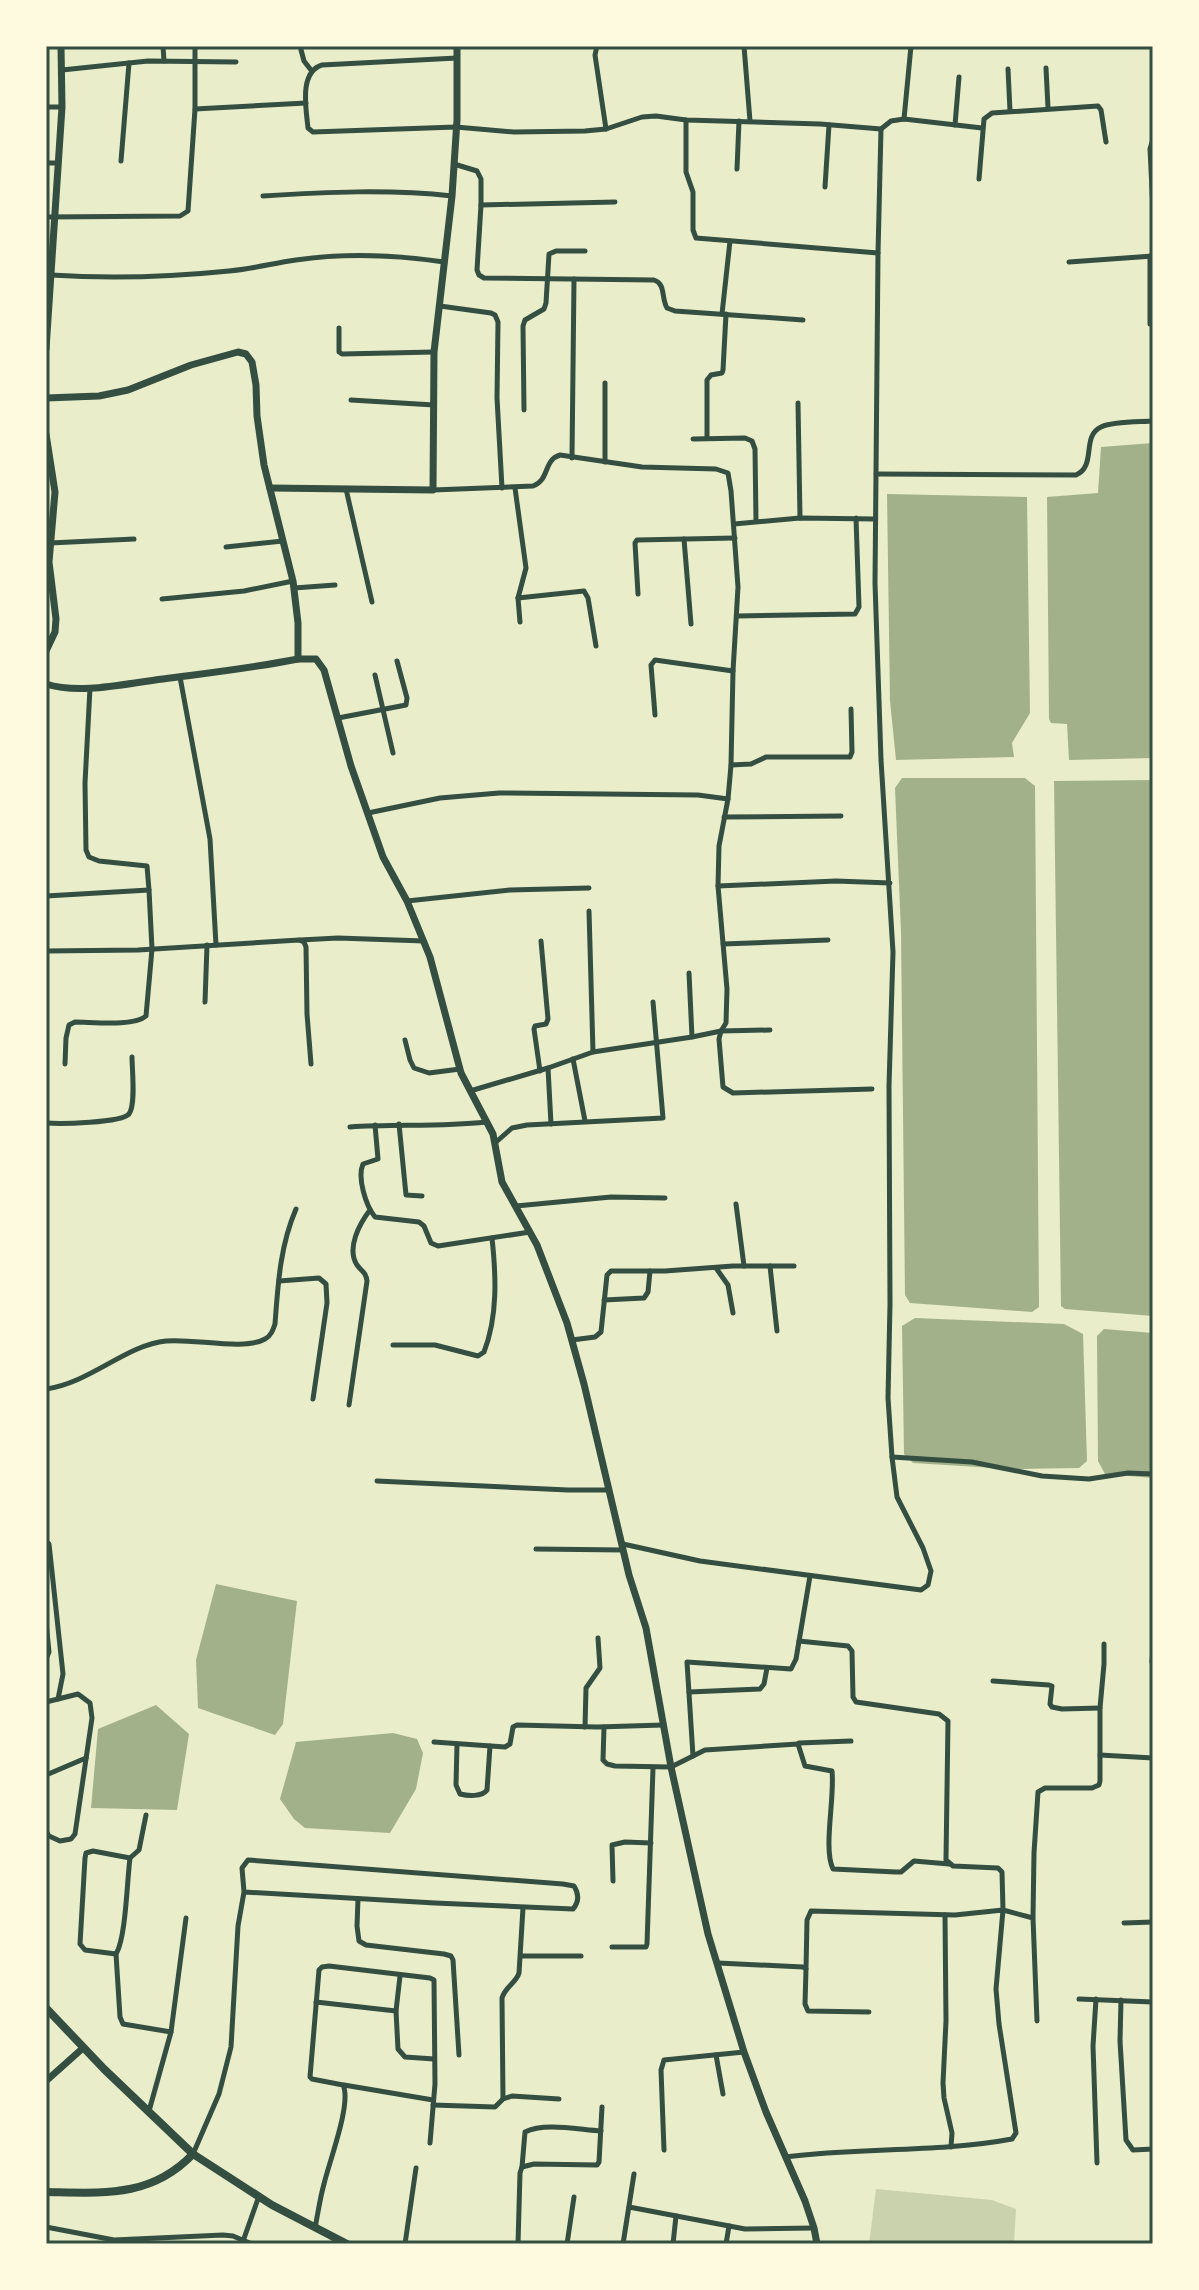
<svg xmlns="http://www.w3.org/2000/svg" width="1199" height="2290" viewBox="0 0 1199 2290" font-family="Merriweather,serif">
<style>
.green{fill:#cad2ad}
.water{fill:#a3b18a}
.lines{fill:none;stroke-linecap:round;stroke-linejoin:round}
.minor{stroke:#344e41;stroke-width:5}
.tertiary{stroke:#344e41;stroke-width:7}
.secondary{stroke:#344e41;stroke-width:8}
.neatline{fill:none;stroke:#344e41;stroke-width:3}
</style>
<rect width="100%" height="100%" fill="#e9edc9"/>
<!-- green -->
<path class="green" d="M876,2189l116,11 24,9 -2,35h-145z"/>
<!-- water -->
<g class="water">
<path d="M1153,443v315l-84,2 -2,-36 -16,-1 -2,-4 -2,-222 51,-4 3,-46z"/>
<path d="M887,494l140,3 3,216 -18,30 2,14 -118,3 -6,-59z"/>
<path d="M902,778h123l10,8 4,521 -7,5 -122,-9 -5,-8 -4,-363 -6,-144z"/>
<path d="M1153,780v536l-88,-7 -4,-3 -7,-525z"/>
<path d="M915,1318l149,6 19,10 4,127 -8,7 -68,1 -98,-6 -9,-9 -2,-128z"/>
<path d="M1104,1329l49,4v145l-48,-4 -7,-13 -1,-125z"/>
<path d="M216,1584l81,17 -14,123 -8,11 -77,-27 -2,-48z"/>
<path d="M156,1705l33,29 -12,76 -86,-2 7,-79z"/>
<path d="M393,1733l24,6 6,14 -7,36 -26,44 -85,-5 -11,-9 -14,-20 16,-57z"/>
</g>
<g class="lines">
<!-- minor -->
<g class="minor">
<path d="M163,46l1,15"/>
<path d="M300,46l4,15 7,9"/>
<path d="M597,46l-2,9 11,74"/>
<path d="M744,46l6,75"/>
<path d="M457,58l-135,7c-23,7 -16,43 -14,63l5,4 143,-5 58,5 71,-1 21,-2 36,-12 14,-1 30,4 134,4 61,5 10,-8 13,-2 78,9"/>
<path d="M1046,68l2,40"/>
<path d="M1008,69l2,42"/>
<path d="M62,70l86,-9 88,1"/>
<path d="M46,107h16"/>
<path d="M195,109l111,-6"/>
<path d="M904,119l7,-73"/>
<path d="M686,120v52l7,20v38l3,8 182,15"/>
<path d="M955,125l4,-48"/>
<path d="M881,129l-3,124 -3,330 6,177 12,192 -4,134 1,218 -2,94 4,59"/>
<path d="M1153,139l-3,10 3,61"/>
<path d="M121,161l8,-98"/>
<path d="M46,163h12"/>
<path d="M454,164l23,7 4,8v26l134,-3"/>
<path d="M737,169l2,-48"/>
<path d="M979,179l5,-60 8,-6 106,-7 3,4 5,32"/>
<path d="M825,187l4,-62"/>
<path d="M263,196c63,-4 126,-7 189,0"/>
<path d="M481,205l-4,65 2,5 5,3 170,2c12,4 7,18 13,28l8,3 128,9"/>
<path d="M46,217l134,-1 8,-5 7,-102v-63"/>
<path d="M1150,256v68"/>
<path d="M1069,262l84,-6"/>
<path d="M51,275c59,4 119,2 178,-4 23,-2 45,-8 67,-11 48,-7 100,-5 148,2"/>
<path d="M440,306l51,7 4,2 3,7 -1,76 5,90"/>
<path d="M722,314l8,-73"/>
<path d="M339,328v24l3,2 92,-2"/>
<path d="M351,400l83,5"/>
<path d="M798,403l2,115"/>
<path d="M524,410l-1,-84 2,-6 19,-11 2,-6 3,-49 7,-3h29"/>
<path d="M707,438v-58l4,-5 11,-2 1,-3 3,-56"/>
<path d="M693,439l52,-1 7,3 3,8 1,72"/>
<path d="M572,458l2,-179"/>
<path d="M605,462v-79"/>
<path d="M876,474l200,1c21,-9 5,-39 25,-48 12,-6 38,-5 52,-6"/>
<path d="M515,488l11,80 -8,30 2,24"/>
<path d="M346,489l26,113"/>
<path d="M433,490l100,-4c17,-6 10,-26 27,-31l82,12 74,2 12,4 3,18 7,96 -5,84 -2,94 -3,34 -9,47 -1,40 9,103 -1,34 -5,8 -2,8 4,48 10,6 139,-4"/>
<path d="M734,524l66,-6 75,1"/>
<path d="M684,539l7,85"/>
<path d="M50,543l84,-4"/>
<path d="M226,547l57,-6"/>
<path d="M294,588l41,-3"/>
<path d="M638,594l-3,-51 2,-3 98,-2"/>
<path d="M518,598l66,-7 4,7 8,48"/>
<path d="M162,599l82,-8 49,-10"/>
<path d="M737,616l118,-2 4,-7 -3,-89"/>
<path d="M375,675l18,78"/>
<path d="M180,677l30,162 6,106"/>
<path d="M655,715l-4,-50 4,-5 78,11"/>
<path d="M338,718l68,-13 1,-7 -10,-37"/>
<path d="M731,765l20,-1 15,-7h84l2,-5 -1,-43"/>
<path d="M368,813l72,-15 59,-5 199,2 30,4"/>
<path d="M724,817l117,-1"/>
<path d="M718,886l118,-5 54,2"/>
<path d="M46,896l103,-6 -2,-24 -48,-5 -10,-4 -3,-7 -1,-67 5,-95"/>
<path d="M407,901l103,-11 79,-2"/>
<path d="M589,911l4,141"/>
<path d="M300,940l38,-2 86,3"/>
<path d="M723,944l105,-4"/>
<path d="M46,951l92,-1 161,-10 5,2 2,5 1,67 4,50"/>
<path d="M689,973l3,64"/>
<path d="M205,1002l2,-57"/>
<path d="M405,1040l5,20 4,8 15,5 31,-4"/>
<path d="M573,1059l12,62"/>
<path d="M65,1064l1,-26 3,-13 6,-3c17,0 59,5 71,-6l6,-67 -3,-59"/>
<path d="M548,1068l3,56"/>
<path d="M540,1071l-6,-42 1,-3 11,-2 2,-5 -7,-78"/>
<path d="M470,1091l78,-23 45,-16 99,-15 29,-6 49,-1"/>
<path d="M46,1123c14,1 75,0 83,-9 7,-9 3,-45 3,-57"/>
<path d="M399,1124l7,71 16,1"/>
<path d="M375,1125l3,34 -15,5c-6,14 3,42 12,53l44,5 5,4 7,17 7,3 92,-14"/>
<path d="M350,1127c45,-3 91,0 136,-5"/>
<path d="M495,1143l17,-15 15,-3 136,-7 -10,-116"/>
<path d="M736,1204l8,62"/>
<path d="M516,1206l95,-9 54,1"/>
<path d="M770,1266l7,65"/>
<path d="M716,1268l12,17 5,28"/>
<path d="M279,1281l40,-3 7,6 1,19 -14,96"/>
<path d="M604,1300l40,-2 4,-6 2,-21"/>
<path d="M572,1340l23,-3 6,-5 6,-57 4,-4h54l68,-5h61"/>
<path d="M393,1345h42l43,11 6,-4c14,-36 12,-77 8,-114"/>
<path d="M46,1389c44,-6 80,-44 120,-48 27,-3 78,10 99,-2 6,-3 8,-9 10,-15 3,-40 5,-78 21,-115"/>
<path d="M349,1405l18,-124c-1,-9 -5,-9 -10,-16 -11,-17 3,-42 13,-55"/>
<path d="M377,1481l191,9h41"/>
<path d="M46,1541l3,3 14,130 -5,25 20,-5 12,9 2,15 -17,116 -4,5 -11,2 -11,-5 -3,-5"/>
<path d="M623,1544l77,17 221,29 7,-5 3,-14 -8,-23 -26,-51 -5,-40 80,5 70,14 47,3 39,-6 25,1"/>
<path d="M536,1549l87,1"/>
<path d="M46,1622l3,30 -3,7"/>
<path d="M799,1641l49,5 4,5 1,46 3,5 83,12 9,7 -2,139 7,6 45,2 4,4 1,38 30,8 4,103"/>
<path d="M1152,1662l1,-14"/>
<path d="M993,1681l56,4 3,1 -2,18 2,3 10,2 38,-1"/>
<path d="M689,1692l71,-3 4,-5 3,-16"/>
<path d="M46,1702l12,-3"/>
<path d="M585,1727l1,-39 14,-20 -2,-30"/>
<path d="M604,1727l-1,33 4,4 8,2 56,1 34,-17 93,-6 7,22 27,5c3,26 -9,78 1,98l63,3h5l13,-11 35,3"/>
<path d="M434,1742l71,5 5,-3 3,-17 4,-2 80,2 66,-2"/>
<path d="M799,1743l52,-2"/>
<path d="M457,1744l-1,41 4,9c8,2 22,3 27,-4l3,-44"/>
<path d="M1100,1755l53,3"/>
<path d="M693,1756l-6,-94 104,7 5,-10 14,-83"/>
<path d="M46,1775l40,-17"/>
<path d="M146,1815l-7,35 -9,8c-3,22 -4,80 -14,96l4,63 3,7 48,8"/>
<path d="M613,1881l-1,-36 13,-3 26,1"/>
<path d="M358,1899l-1,27 2,15 7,4 78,9 7,2 2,4 6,95"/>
<path d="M945,1915l1,106 -3,62 1,15 8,35 -1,14"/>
<path d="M1033,1917l1,-64 4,-61 7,-4h47l7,-3 1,-4v-73l4,-44v-20"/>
<path d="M1124,1923l29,-1"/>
<path d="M612,1947h34l1,-3 6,-176"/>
<path d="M116,1954l-31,-4 -5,-6 5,-86 1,-5 7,-2 37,7"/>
<path d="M521,1956h60"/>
<path d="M718,1963l85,4 3,2 -1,35 3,7 61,1"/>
<path d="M400,1976l-4,35 2,38 7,8 29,2"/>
<path d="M1079,1999l74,3"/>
<path d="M1096,1999l-3,47 4,117"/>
<path d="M1121,2000l-1,41 6,99 7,10 20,-1"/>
<path d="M316,2002l80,9"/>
<path d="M716,2055l7,39"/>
<path d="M344,2085l89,15"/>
<path d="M503,2099l-1,-101c3,-11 14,-15 17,-25l4,-65"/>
<path d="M433,2105l62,2 8,-8 9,-3 47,3"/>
<path d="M149,2111l22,-79 15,-114"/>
<path d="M664,2150l-3,-80 3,-10 80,-8"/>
<path d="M193,2154l26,-60 12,-47 7,-121 6,-34 -2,-24 6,-8 315,24 11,2c5,8 5,16 -1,23l-138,-6 -191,-11"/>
<path d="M785,2157c76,-10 152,-4 227,-18l4,-6 -17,-109 -3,-35 7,-79 -48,5 -144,-4 -4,9 -1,49"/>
<path d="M522,2167l3,-35c19,-10 55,-2 76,-1"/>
<path d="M629,2207l116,22 68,-1"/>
<path d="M46,2227l68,13 109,-5 10,1 19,8"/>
<path d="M315,2228c3,-15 5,-30 9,-44 5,-22 28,-81 19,-99l-31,-6 -2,-2 9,-107 3,-3 7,-1 101,12 4,2 1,104 -5,59"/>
<path d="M242,2244l17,-48"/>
<path d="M405,2244l11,-76"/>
<path d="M518,2244l2,-71 2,-6 12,-3 63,1 2,-3 3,-55"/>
<path d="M567,2244l7,-47"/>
<path d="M623,2244l11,-70"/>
<path d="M673,2244l3,-28"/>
<path d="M726,2244l3,-18"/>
</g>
<!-- tertiary -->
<g class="tertiary">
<path d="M46,349l16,-242 -1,-61"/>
<path d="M46,398l53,-2 29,-6 63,-25 47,-13 8,2 6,8 4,23 1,31 7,49 29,116 5,42v36h18l8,11 27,96 32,91 24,44 23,56 31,116 32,61 9,48 35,63 30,78 17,61 45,191 17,53 25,139 37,167 36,118 22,60 39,89 9,27 3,16"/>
<path d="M46,434l9,58 -6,70 7,57 -1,13 -9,19"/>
<path d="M270,488l163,2 1,-138 18,-156 5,-76v-74"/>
<path d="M46,684c35,11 81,-1 117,-5 45,-6 90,-11 135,-20"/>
<path d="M46,2081l37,-33"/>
</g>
<!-- secondary -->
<g class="secondary">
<path d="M46,2008l58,61 89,85 79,51 75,39"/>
<path d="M46,2192c57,1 105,6 147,-38"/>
</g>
</g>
<!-- border -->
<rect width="1199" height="2290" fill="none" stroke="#fefae0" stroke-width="96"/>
<rect x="48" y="48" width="1103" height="2194" class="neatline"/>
</svg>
